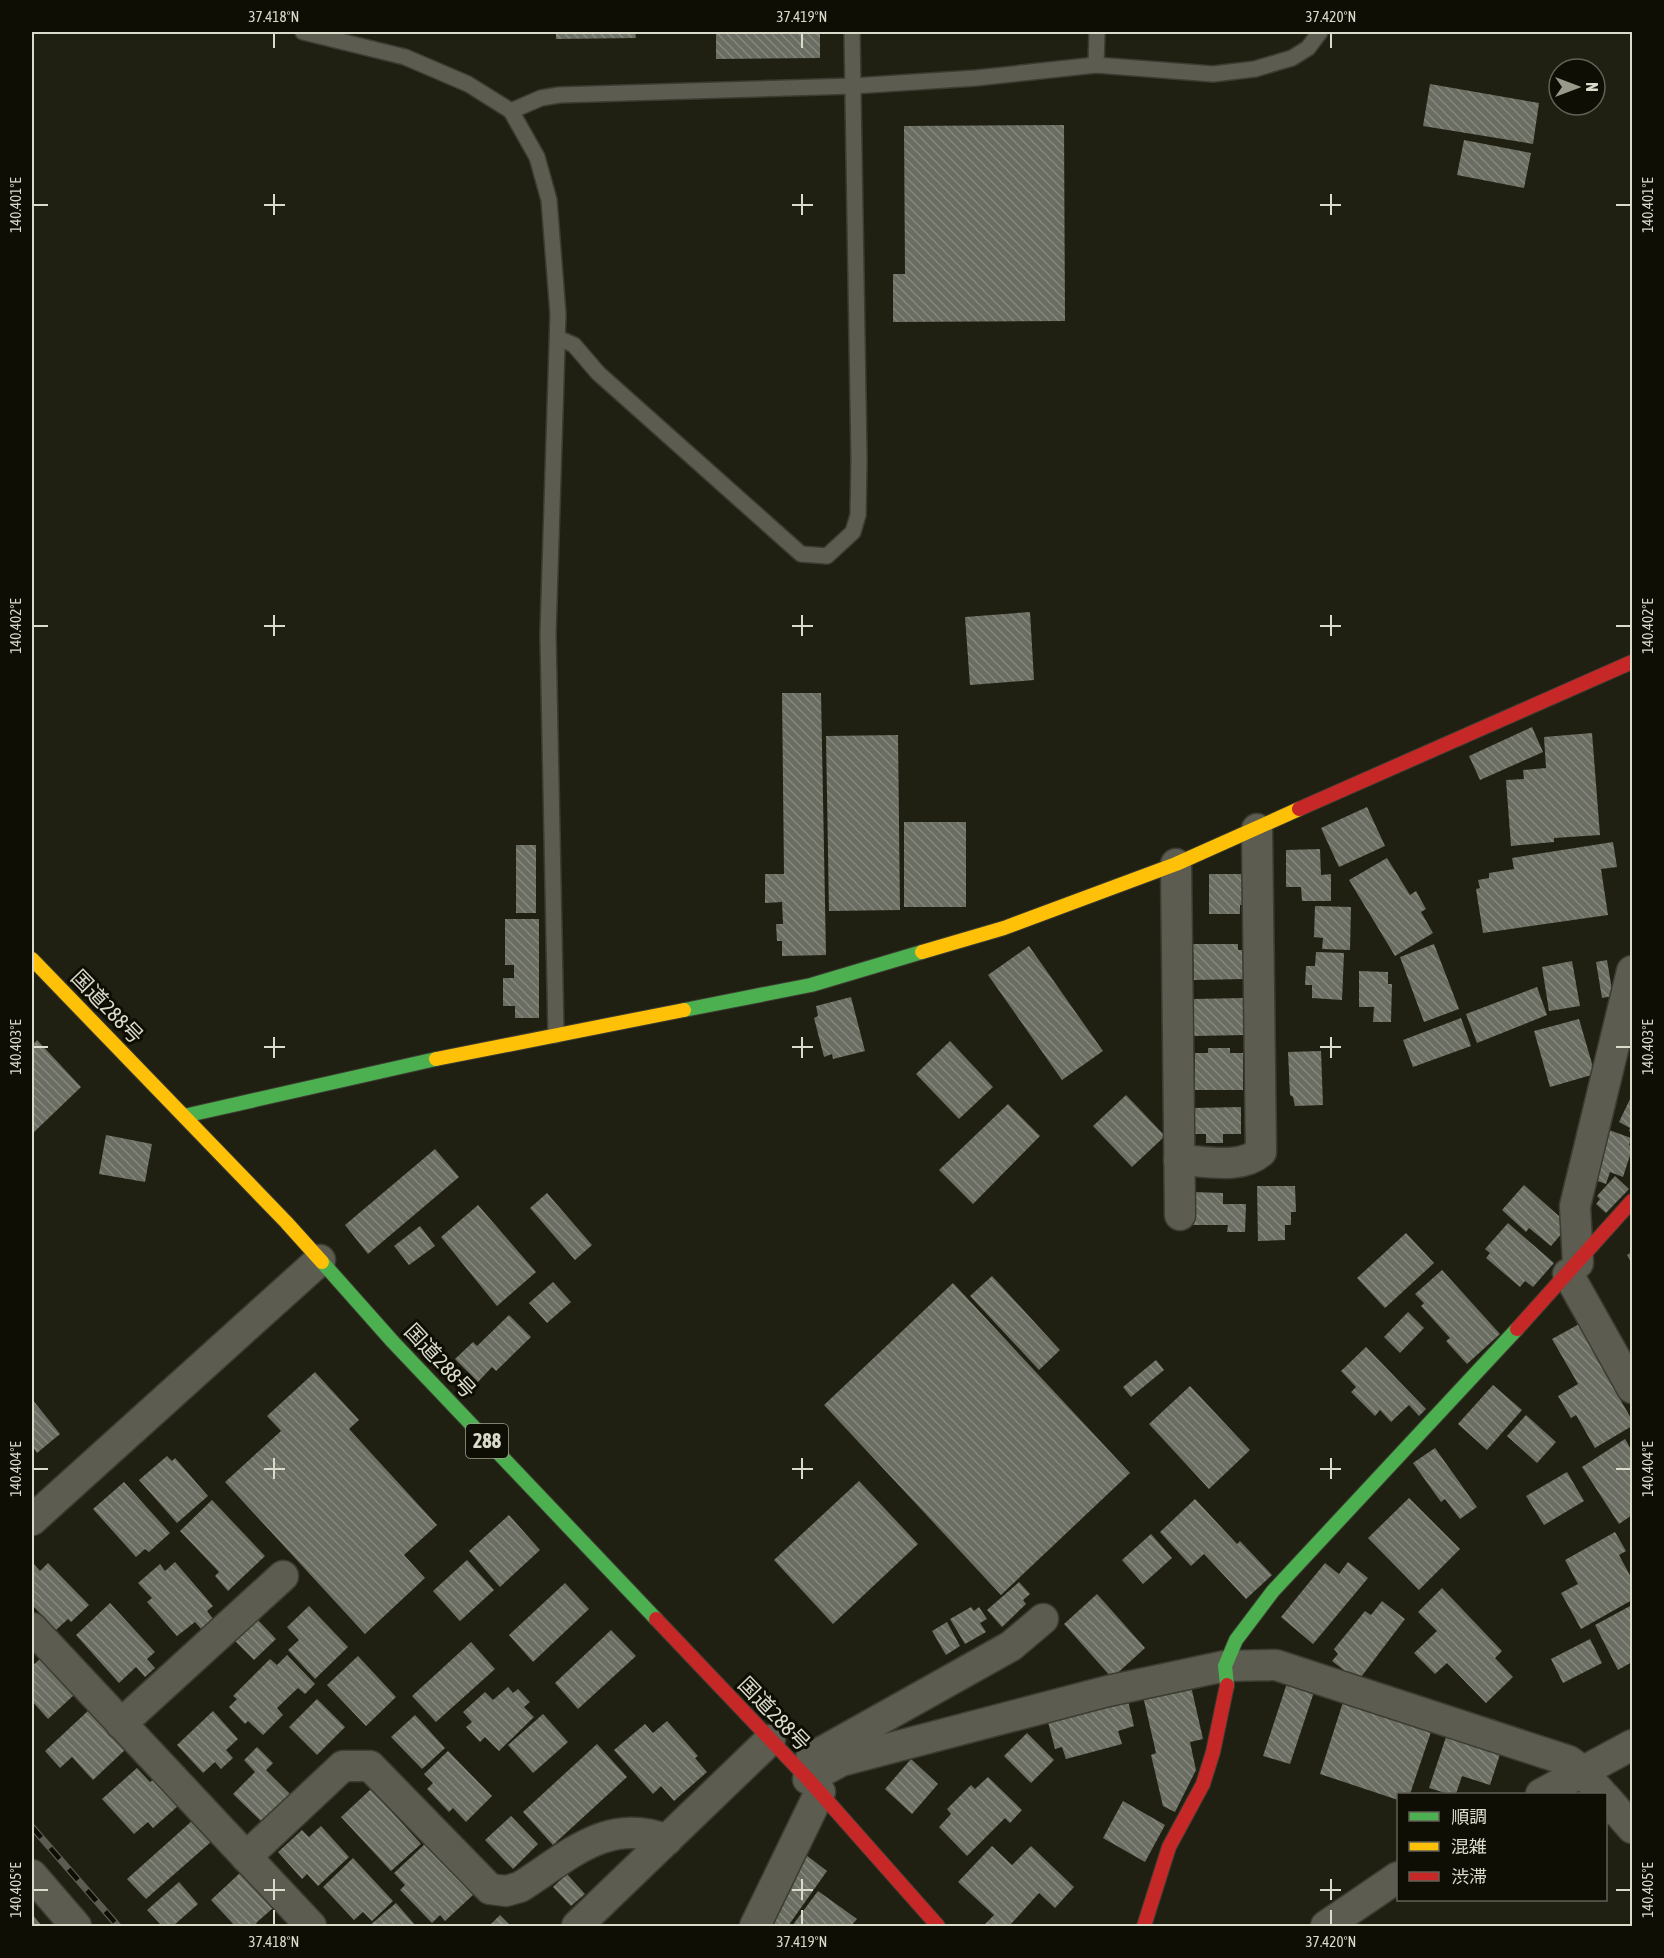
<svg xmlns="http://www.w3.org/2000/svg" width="1664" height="1958" viewBox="0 0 1664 1958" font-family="'Asap Condensed','Noto Sans JP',sans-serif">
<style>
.building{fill:url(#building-back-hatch)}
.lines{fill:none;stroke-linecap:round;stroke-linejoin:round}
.lane-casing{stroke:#3c3c32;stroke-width:18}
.street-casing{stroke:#3c3c32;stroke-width:33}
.fast-casing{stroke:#3c3c32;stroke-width:16}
.slow-casing{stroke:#3c3c32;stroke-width:16}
.jam-casing{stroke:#3c3c32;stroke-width:16}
.lane{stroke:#5c5c51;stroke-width:15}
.street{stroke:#5c5c51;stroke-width:30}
.fast{stroke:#4caf50;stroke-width:14}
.slow{stroke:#ffc107;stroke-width:14}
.jam{stroke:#c62828;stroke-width:14}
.rail-casing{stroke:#5c5c52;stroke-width:7}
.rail{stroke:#0f0e05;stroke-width:4.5;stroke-dasharray:14;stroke-linecap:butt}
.ticks{fill:none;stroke:#dbdbcc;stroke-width:2}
.labels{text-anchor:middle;stroke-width:6;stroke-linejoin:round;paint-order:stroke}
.shield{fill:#0f0e05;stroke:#9e9e90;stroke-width:1.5}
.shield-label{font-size:20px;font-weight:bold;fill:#dbdbcc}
.street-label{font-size:21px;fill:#dbdbcc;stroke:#0f0e05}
.neatline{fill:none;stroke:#dbdbcc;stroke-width:2}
.ticks-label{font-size:15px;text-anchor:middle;fill:#dbdbcc}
</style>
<defs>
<pattern id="building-back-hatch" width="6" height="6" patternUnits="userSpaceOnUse" patternTransform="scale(1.5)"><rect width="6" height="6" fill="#6a6d61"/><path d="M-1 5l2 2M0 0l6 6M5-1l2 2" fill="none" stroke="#86887e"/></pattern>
</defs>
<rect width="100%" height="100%" fill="#202012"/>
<!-- building -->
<g class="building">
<path d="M556,32h79l1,6 -80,1z"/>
<path d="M716,32h104v26l-104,1z"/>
<path d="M1430,84l109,19 -6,41 -110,-18z"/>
<path d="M1064,125l1,196 -172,1v-48h12l-1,-148z"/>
<path d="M1464,140l67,13 -7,35 -67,-13z"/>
<path d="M1030,612l4,68 -64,5 -5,-68z"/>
<path d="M782,693h39l5,262 -44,1v-15h-5l-1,-17h7l-1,-22 -17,1v-29h19z"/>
<path d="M1532,727l11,25 -63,28 -11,-24z"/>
<path d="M1592,733l8,102 -46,3v4l-43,4 -5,-66 18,-1 -1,-9 23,-2 -2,-31z"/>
<path d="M898,735l2,175 -71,1 -3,-175z"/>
<path d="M1367,807l18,39 -46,21 -18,-39z"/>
<rect x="904" y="822" width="62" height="85"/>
<path d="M1613,842l4,25 -16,2 7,46 -125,18 -7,-44 4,-1 -2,-8 11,-2v-5l25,-4 -2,-11z"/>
<rect x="516" y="845" width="20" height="68"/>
<path d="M1320,849l1,26 10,-1v27h-29l-1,-14h-15v-37z"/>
<path d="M1387,858l23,37 6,-4 10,18 -5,3 12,21 -38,23 -46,-76z"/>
<path d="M1209,874h36v31h-5v9h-31z"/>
<path d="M1315,906l36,1 -1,43 -28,-1 1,-11 -9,-1z"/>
<path d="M505,919h34v99h-24v-12h-12v-28h11v-13h-9z"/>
<path d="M1193,944h45v6h6l1,29 -51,1z"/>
<path d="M1434,944l25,65 -35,13 -24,-65z"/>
<path d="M1029,946l74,105 -41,29 -74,-105z"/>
<path d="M1316,952l28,1 -2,47 -30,-2v-13h-7l1,-19h9z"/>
<path d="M1607,960l6,36 -11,2 -6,-36z"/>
<path d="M1572,961l8,45 -31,5 -7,-44z"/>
<path d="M1359,971l29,1v12h4l-1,38h-18l1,-15h-15z"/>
<path d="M1537,987l10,28 -70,28 -11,-29z"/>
<path d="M851,997l14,54 -32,8 -1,-5 -8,3 -10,-39 4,-2 -2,-10z"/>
<path d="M1245,998l1,37 -52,1 -1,-37z"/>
<path d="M1461,1018l10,28 -58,21 -10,-27z"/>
<path d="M1579,1019l16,55 -45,13 -16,-56z"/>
<path d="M37,1040l44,47 -49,47v-88z"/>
<path d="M950,1041l43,46 -34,32 -43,-45z"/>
<path d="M1208,1048h22v5h13v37h-48v-37h13z"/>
<path d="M1321,1051l2,54 -28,1 -2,-9 -3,-2 -2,-43z"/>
<path d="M1126,1095l39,41 -33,31 -39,-41z"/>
<path d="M1630,1099l2,1v33l-3,-2 1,-3 -11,-6z"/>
<path d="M1008,1104l32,32 -67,68 -34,-34z"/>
<path d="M1241,1107v27h-18v9h-17v-9h-13v-26z"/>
<path d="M1609,1130l22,8 -2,7 3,1v3l-9,28 -13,-5 -4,12 -14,-5z"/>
<path d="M106,1135l46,9 -7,38 -46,-8z"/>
<path d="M435,1149l24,28 -91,77 -23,-29z"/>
<path d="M1615,1176l14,13 -23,24 -10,-9 4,-5 -3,-3z"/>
<path d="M1524,1185l45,40 -18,21 -22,-18 -3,4 -24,-22z"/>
<path d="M1257,1186h38l1,26h-5v13h-6v15l-27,1z"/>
<path d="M1192,1192l31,1v11h23l-1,28h-18l1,-7h-36z"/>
<path d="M547,1193l45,52 -17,15 -45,-52z"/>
<path d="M478,1205l58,67 -39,34 -56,-69z"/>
<path d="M1508,1223l46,40 -21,24 -8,-6 -5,6 -34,-29 4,-5 -5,-4z"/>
<path d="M420,1226l15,20 -26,19 -15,-19z"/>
<path d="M1406,1233l28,30 -49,45 -28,-30z"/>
<path d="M1632,1252v12l-5,-9z"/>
<path d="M1442,1270l58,64 -33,30 -21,-23 4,-3 -29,-32 3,-3 -9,-9z"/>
<path d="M992,1276l68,74 -21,20 -69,-74z"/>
<path d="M553,1282l18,20 -24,21 -18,-20z"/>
<path d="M953,1283l177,190 -129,122 -177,-190z"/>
<path d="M1408,1312l16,16 -24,25 -16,-16z"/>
<path d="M509,1315l22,22 -35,34 -4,-4 -14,15 -23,-23 18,-17 4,4z"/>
<path d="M1581,1323l18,32 -3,2 36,63v6l-37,22 -19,-33 -5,3 -13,-22 20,-12 -26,-45z"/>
<path d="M1366,1347l60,62 -7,7 -10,-11 -18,17 -11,-12 -5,6 -24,-24 5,-5 -15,-16z"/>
<path d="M1156,1360l8,10 -33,27 -8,-10z"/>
<path d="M315,1372l44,48 -10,9 88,96 -33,30 21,23 -60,56 -140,-152 56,-51 -14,-15z"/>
<path d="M1493,1385l29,25 -35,40 -29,-26z"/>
<path d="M1190,1386l60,64 -41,39 -60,-65z"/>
<path d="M32,1399l28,35 -23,19 -5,-7z"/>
<path d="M1526,1415l30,27 -19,21 -30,-27z"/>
<path d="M1625,1439l7,12v64l-13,9 -37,-57z"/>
<path d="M1435,1448l42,59 -17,12 -15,-20 -4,3 -28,-39z"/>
<path d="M167,1456l5,5 3,-3 33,38 -31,27 -38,-43z"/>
<path d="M1567,1472l17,29 -40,24 -18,-29z"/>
<path d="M859,1481l59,63 -85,80 -59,-64z"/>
<path d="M124,1482l46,51 -21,19 -4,-3 -9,8 -43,-48z"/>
<path d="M1409,1498l51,51 -41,41 -51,-52z"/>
<path d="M1195,1499l42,45 3,-3 32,34 -26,24 -42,-45 -13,12 -31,-34z"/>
<path d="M212,1500l53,56 -37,35 -13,-15 4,-4 -39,-41z"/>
<path d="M509,1515l31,35 -40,37 -31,-36z"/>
<path d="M1615,1532l11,19 -7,4 13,24v21l-51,29 -20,-36 17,-9 -13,-24z"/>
<path d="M1151,1534l21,24 -29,26 -21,-24z"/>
<path d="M467,1560l27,30 -34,31 -27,-30z"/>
<path d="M32,1562l8,9 8,-8 41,42 -18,17 -3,-3 -12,11 -24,-25z"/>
<path d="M175,1562l38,44 -6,5 7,9 -12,10 -7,-8 -18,14 -30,-34 5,-4 -14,-15 22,-19 5,7z"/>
<path d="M1348,1562l20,16 -55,66 -32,-27 44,-54 14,11z"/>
<path d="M1019,1582l11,12 -7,6 3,4 -24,23 -15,-17z"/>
<path d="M565,1583l24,26 -56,53 -24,-27z"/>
<path d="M1442,1588l60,63 -7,7 18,19 -27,26 -39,-40 -12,11 -21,-21 23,-22 -19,-19z"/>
<path d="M1097,1594l48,54 -33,30 -48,-54z"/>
<path d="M1382,1601l23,18 -47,62 -26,-20 6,-7 -4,-5 31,-38 6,4z"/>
<path d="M110,1603l45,49 -8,7 8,9 -10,9 -9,-10 -17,16 -43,-48z"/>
<path d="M1632,1605v57l-14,8 -23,-45z"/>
<path d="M309,1606l39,41 -33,32 -27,-29 11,-10 -12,-13z"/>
<path d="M971,1607l3,4 5,-4 8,12 -7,4 6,9 -21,12 -15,-25z"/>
<path d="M254,1616l22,23 -22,21 -23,-23z"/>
<path d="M947,1622l13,24 -14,9 -14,-24z"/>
<path d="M611,1630l25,26 -58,53 -23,-26z"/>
<path d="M1590,1639l12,24 -39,20 -12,-24z"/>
<path d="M471,1642l24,27 -59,53 -24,-26z"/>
<path d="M287,1655l28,29 -10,10 -7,-6 -21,20 6,7 -20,20 -15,-14 -3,3 -16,-17 8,-8 -4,-3 37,-37 7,6z"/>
<path d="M358,1656l38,41 -30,29 -39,-41z"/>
<path d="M41,1658l33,37 -26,24 -16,-18v-35z"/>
<path d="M1288,1680l27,9 -25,75 -27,-8z"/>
<path d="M1191,1686l12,53 -13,3 6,28 -21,42 -12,-6 -12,-51 5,-2 -13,-57z"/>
<path d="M508,1687l5,6 5,-4 12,13 -6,5 10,10 -35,34 -14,-14 -5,5 -14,-15 6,-5 -9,-10 22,-20 8,8z"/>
<path d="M317,1699l28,28 -28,28 -28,-28z"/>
<path d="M1344,1699l88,30 -22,65h-12v6l-78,-26z"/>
<path d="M1128,1701l6,25 -16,5 4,13 -56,15 -4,-12 -7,2 -7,-27z"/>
<path d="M90,1709l37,39 -34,32 -21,-23 -12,11 -15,-17z"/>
<path d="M213,1711l25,28 -12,11 7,8 -12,11 -6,-7 -12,11 -26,-28z"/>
<path d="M543,1714l25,28 -35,31 -25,-28z"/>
<path d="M415,1715l30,33 -23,21 -31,-32z"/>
<path d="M667,1721l31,35 -3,2 12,14 -33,29 -13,-15 -8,8 -39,-44 31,-26 8,9z"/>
<path d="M1449,1728l54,17 -13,40 -28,-9 -6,18h-7l-20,-6z"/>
<path d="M1027,1733l27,27 -23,23 -27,-27z"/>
<path d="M597,1744l30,33 -74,68 -30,-33z"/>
<path d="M257,1747l16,16 -7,7 25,25 -28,28 -30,-29 22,-22 -11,-12z"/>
<path d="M448,1751l44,45 -26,26 -13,-14 -4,4 -22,-23 6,-6 -9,-9z"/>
<path d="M911,1759l27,25 -26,30 -27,-25z"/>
<path d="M137,1768l13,14 4,-3 24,27 -25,22 -5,-6 -14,12 -32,-35z"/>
<path d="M988,1777l34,33 -12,13 -5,-5 -38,38 -28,-29 12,-13 -4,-5 24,-24 4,4z"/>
<path d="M371,1789l50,55 -30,27 -50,-54z"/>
<path d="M1123,1801l42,24 -20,37 -42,-24z"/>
<path d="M511,1816l27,28 -25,25 -28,-29z"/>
<path d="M193,1820l19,21 -66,58 -19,-20z"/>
<path d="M321,1826l28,31 -31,29 -11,-12 -5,5 -24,-27 24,-22 7,7z"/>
<path d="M425,1844l48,51 -28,26 -5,-6 -8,8 -32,-33 5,-5 -11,-12z"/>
<path d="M992,1846l20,19 19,-19 43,41 -19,21 -16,-15 -29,32 1,1h-28l11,-11 -36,-33z"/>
<path d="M806,1855l21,16 -39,55h-20l9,-29z"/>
<path d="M353,1858l40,43 -21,20 -9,-9 -9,8 -31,-33z"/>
<path d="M241,1872l32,36 -17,15 3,3h-24l-24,-26z"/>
<path d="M567,1874l18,20 -14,12 -18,-19z"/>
<path d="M179,1882l19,22 -25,22h-11l-15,-16z"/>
<path d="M818,1891l39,28 -6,7h-59z"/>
<path d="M396,1903l20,23h-47z"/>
<path d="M32,1914l10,12h-10z"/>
<path d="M500,1915l11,11h-22z"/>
</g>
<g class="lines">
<defs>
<g id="lane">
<path d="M303,32l102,25 63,27 43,27 26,46 12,43 9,114 -10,320 8,401"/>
<path d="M1096,65l1,-33"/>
<path d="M511,111l30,-13 18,-3 294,-9 123,-8 120,-13 117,9 42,-5 37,-11 16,-10 12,-16"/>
<path d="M558,338l16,7 24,28 203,181 26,2 26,-24 5,-17 1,-55 -7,-428"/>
</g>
<g id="street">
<path d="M1176,864l4,351"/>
<path d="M1179,1160c26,1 61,10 82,-8l-4,-323"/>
<path d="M1578,1263l-3,-57 57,-235"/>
<path d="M1568,1274l64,114"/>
<path d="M32,1520l288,-260"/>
<path d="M32,1628l279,298"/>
<path d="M121,1724l162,-148"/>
<path d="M811,1758l200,-112 32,-27"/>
<path d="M808,1779l33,-18 267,-70 117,-25 51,-1 293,96 11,8 22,25"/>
<path d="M1541,1794l91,-49"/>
<path d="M1606,1798l26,30"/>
<path d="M246,1857l97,-91h27l120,123 16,2 14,-4c48,-30 87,-71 147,-47"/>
<path d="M32,1875l44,51"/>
<path d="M577,1926l193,-186"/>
<path d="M755,1926l65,-134"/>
<path d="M1326,1926l72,-49"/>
</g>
<g id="fast">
<path d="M684,1010l127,-25 111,-33"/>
<path d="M184,1116l252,-57"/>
<path d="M322,1262l71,80 263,277"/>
<path d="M1227,1685l-2,-19 11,-26 37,-49 244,-262"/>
</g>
<g id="slow">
<path d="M922,952l82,-24 172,-64 123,-55"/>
<path d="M32,959l254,263 36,40"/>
<path d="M436,1059l248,-49"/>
</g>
<g id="jam">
<path d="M1299,809l333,-147"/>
<path d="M1517,1329l115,-128"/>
<path d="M656,1619l152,160 130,147"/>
<path d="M1144,1926l25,-79 34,-63 10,-32 14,-67"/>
</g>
</defs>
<!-- lane casing -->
<use href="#lane" class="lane-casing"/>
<!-- street casing -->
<use href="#street" class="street-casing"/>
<!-- fast casing -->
<use href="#fast" class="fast-casing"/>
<!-- slow casing -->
<use href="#slow" class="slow-casing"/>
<!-- jam casing -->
<use href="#jam" class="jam-casing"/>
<!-- lane -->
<use href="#lane" class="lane"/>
<!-- street -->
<use href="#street" class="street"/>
<!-- fast -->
<use href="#fast" class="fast"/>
<!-- slow -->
<use href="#slow" class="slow"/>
<!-- jam -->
<use href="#jam" class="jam"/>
<defs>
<path id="rail" d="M32,1827l86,99"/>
</defs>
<!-- rail casing -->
<use href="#rail" class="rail-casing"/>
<!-- rail -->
<use href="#rail" class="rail"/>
</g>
<!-- ticks -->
<path class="ticks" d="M274,33v15M802,33v15M1331,33v15M274,194v21M802,194v21M1331,194v21M33,205h15M264,205h21M792,205h21M1320,205h21M1616,205h15M274,615v21M802,615v21M1331,615v21M33,626h15M264,626h21M792,626h21M1320,626h21M1616,626h15M274,1037v21M802,1037v21M1331,1037v21M33,1047h15M264,1047h21M792,1047h21M1320,1047h21M1616,1047h15M274,1458v21M802,1458v21M1331,1458v21M33,1469h15M264,1469h21M792,1469h21M1320,1469h21M1616,1469h15M274,1879v21M802,1879v21M1331,1879v21M33,1890h15M264,1890h21M792,1890h21M1320,1890h21M1616,1890h15M274,1910v15M802,1910v15M1331,1910v15"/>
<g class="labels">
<!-- shield labels -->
<rect class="shield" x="466" y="1424" width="42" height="34" rx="4.5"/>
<g class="shield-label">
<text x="487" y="1448">288</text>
</g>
<!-- street labels -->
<g class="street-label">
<text transform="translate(107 1007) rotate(46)" y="7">国道288号</text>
<text transform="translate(440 1361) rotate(47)" y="7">国道288号</text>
<text transform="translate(774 1714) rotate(46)" y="7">国道288号</text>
</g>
</g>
<!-- border -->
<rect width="1664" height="1958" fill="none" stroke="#0f0e05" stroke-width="66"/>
<!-- legend -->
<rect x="1397" y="1793" width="210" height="108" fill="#0f0e05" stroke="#616055" stroke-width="1.5"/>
<rect x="1409" y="1812" width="30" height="9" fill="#4caf50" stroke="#616055" stroke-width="1.5"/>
<text x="1451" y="1823" font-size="18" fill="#dbdbcc">順調</text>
<rect x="1409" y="1842" width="30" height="9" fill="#ffc107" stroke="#616055" stroke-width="1.5"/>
<text x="1451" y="1853" font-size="18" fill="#dbdbcc">混雑</text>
<rect x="1409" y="1872" width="30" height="9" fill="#c62828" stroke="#616055" stroke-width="1.5"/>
<text x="1451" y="1883" font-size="18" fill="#dbdbcc">渋滞</text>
<!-- north arrow -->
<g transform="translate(1577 87) rotate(90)"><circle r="28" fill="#0f0e05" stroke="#616055" stroke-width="1.5"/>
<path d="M0-4.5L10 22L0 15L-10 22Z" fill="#9a9a8b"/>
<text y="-9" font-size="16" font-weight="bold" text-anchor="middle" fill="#dbdbcc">N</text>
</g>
<rect x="33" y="33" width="1598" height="1892" class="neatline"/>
<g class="ticks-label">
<text x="274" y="22">37.418°N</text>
<text x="802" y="22">37.419°N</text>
<text x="1331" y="22">37.420°N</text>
<text transform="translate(1648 205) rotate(-90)" y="5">140.401°E</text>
<text transform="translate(16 205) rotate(-90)" y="5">140.401°E</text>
<text transform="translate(16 626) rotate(-90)" y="5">140.402°E</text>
<text transform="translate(1648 626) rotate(-90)" y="5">140.402°E</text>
<text transform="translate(16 1047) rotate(-90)" y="5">140.403°E</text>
<text transform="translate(1648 1047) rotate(-90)" y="5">140.403°E</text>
<text transform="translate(16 1469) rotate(-90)" y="5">140.404°E</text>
<text transform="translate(1648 1469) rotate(-90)" y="5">140.404°E</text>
<text transform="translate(16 1890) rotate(-90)" y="5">140.405°E</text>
<text transform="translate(1648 1890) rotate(-90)" y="5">140.405°E</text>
<text x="274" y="1947">37.418°N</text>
<text x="802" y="1947">37.419°N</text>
<text x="1331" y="1947">37.420°N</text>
</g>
</svg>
